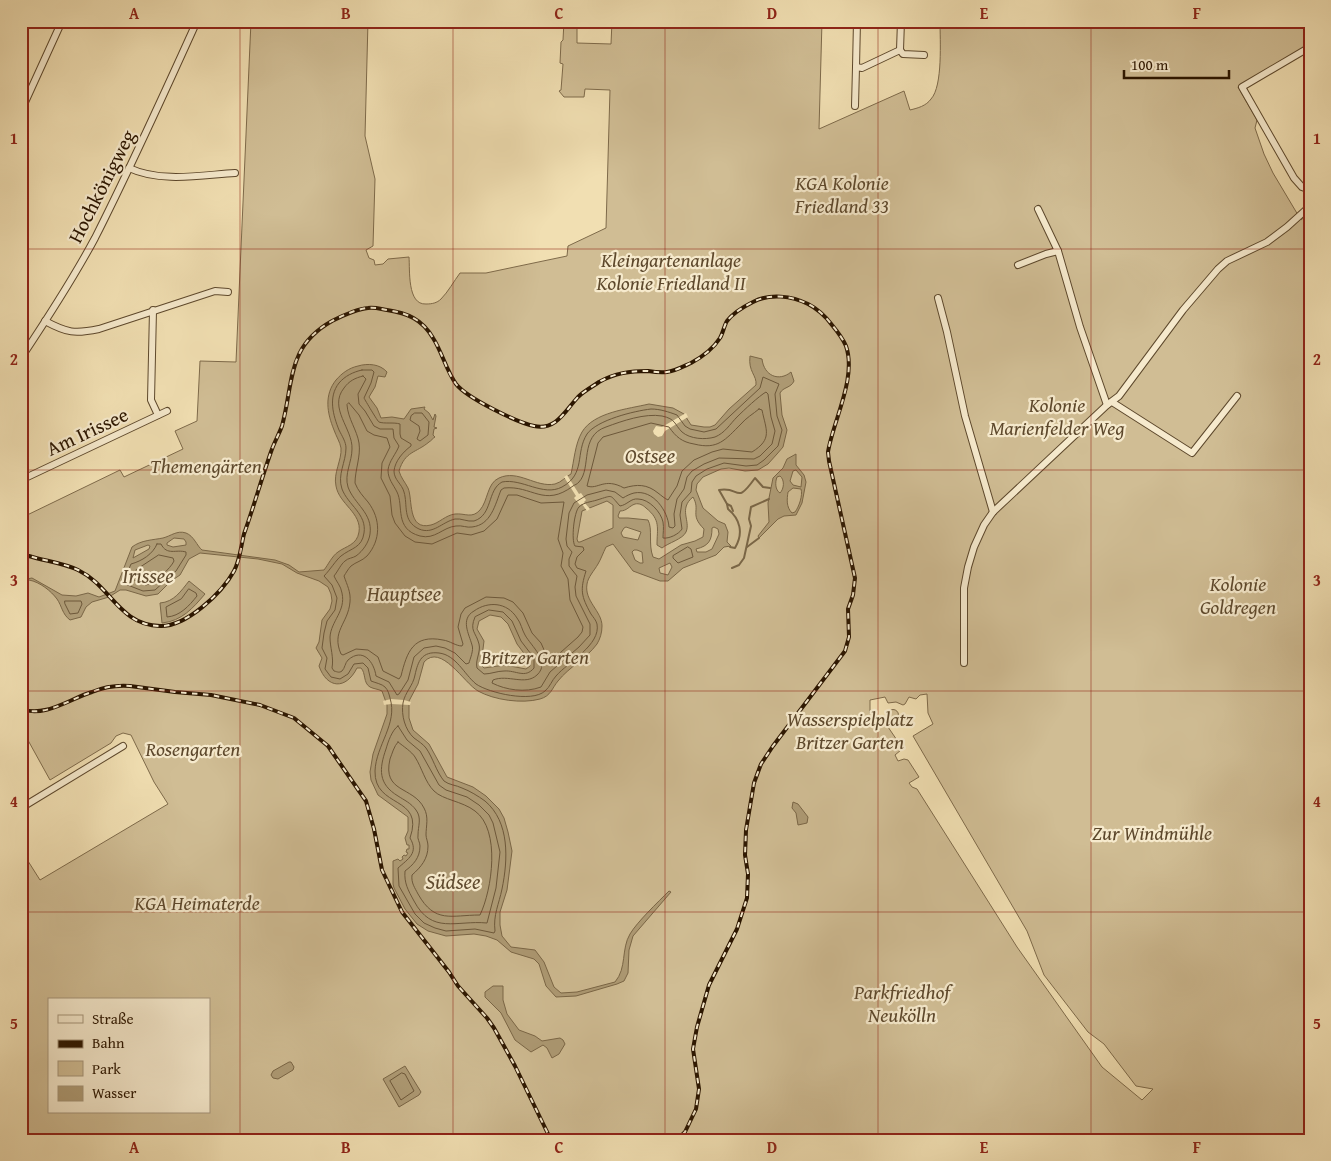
<svg xmlns="http://www.w3.org/2000/svg" width="1331" height="1161" font-family="'Gentium Book Plus',serif">
	<rect width="100%" height="100%" fill="#f1dfb2"/>
	<filter id="stains"><feTurbulence type="fractalNoise" baseFrequency=".004" numOctaves="4"/><feColorMatrix values="0 0 0 0 .2 0 0 0 0 .09 0 0 0 0 .02 0 0 0 .5 -.17"/></filter>
	<radialGradient id="worn" r=".72"><stop offset=".6" stop-color="#630" stop-opacity="0"/><stop offset="1" stop-color="#630" stop-opacity=".3"/></radialGradient>
	<!-- green -->
	<g fill="#d0bd94" stroke="#7e6a4a" fill-rule="evenodd">
		<path d="M 251,21 L 368,21 L 365,136 L 375,179 L 373,246 L 366,250 L 369,258 L 374,260 L 375,265 L 383,264 L 388,259 L 409,257 C 410,270 407,305 426,304 C 432,304 437,303 441,299 C 448,292 454,281 460,273 L 486,273 L 567,256 L 568,246 L 606,228 L 610,90 L 585,89 L 584,97 L 564,97 L 559,91 L 561,90 L 563,64 L 560,63 L 561,42 L 563,40 L 564,21 L 577,21 L 577,43 L 611,44 L 612,21 L 822,21 L 819,129 L 904,91 L 910,110 C 918,108 926,106 931,99 C 943,86 940,40 940,21 L 1310,21 L 1310,44 L 1238,87 L 1257,120 L 1255,128 L 1264,154 L 1273,173 L 1301,220 L 1310,212 L 1310,1140 L 21,1140 L 21,891 L 25,889 L 21,883 L 21,850 L 40,880 L 168,804 L 154,782 L 131,735 L 123,733 L 116,736 L 111,743 L 50,780 L 24,733 L 21,735 L 21,518 L 120,470 L 124,477 L 183,449 L 175,431 L 197,421 L 200,361 L 236,362 ZM 927,694 L 928,713 L 933,724 L 913,736 L 1027,931 L 1044,975 L 1088,1032 L 1104,1044 L 1136,1086 L 1153,1089 L 1142,1100 L 1102,1067 L 1017,947 L 917,789 L 912,787 L 909,783 L 919,777 L 908,760 L 904,759 L 898,761 L 895,755 L 901,750 L 901,746 L 888,727 L 870,713 L 870,700 L 885,697 L 888,703 L 896,702 L 903,705 L 905,704 L 909,697 L 916,699 L 920,695 ZM 49,1000 L 209,1000 L 209,1112 L 49,1112 Z"/>
		<circle cx="893" cy="715" r="5.5"/>
	</g>
	<!-- water -->
	<g fill="#ae9b75" stroke="#7a6646" fill-rule="evenodd">
		<path d="M 750,356 L 762,359 C 764,376 779,382 791,372 L 794,381 C 791,388 783,387 780,393 L 782,415 L 787,430 L 783,447 L 777,454 L 768,464 L 758,470 L 745,471 L 729,468 L 721,469 L 703,477 L 697,484 L 696,490 L 703,508 L 718,521 L 725,524 L 728,532 L 727,542 L 731,546 L 724,547 L 716,555 L 683,568 L 668,581 L 660,581 L 633,571 L 613,544 L 606,547 C 603,553 601,559 598,564 C 594,571 588,577 587,584 C 584,601 602,611 602,626 C 602,633 600,639 597,644 C 586,659 569,667 558,681 C 552,688 551,696 540,699 C 522,704 494,700 478,691 C 464,683 441,643 424,662 L 418,684 L 409,701 L 409,718 L 413,730 L 429,744 L 447,777 L 473,787 L 486,796 L 499,809 L 504,818 L 508,832 L 512,851 L 507,890 L 500,912 L 500,925 L 502,936 L 511,947 L 535,950 L 544,962 L 554,987 L 561,993 L 577,992 L 615,982 C 627,968 621,949 630,934 C 637,922 658,902 669,891 L 671,892 L 633,936 L 629,950 L 628,973 L 624,981 L 617,984 L 576,996 L 556,997 L 546,986 L 539,964 L 534,959 L 511,952 L 497,940 L 486,936 L 474,934 L 446,936 L 428,931 L 417,924 L 405,909 L 394,888 L 393,884 L 393,861 L 398,859 L 400,861 L 403,859 L 402,857 L 404,855 L 406,856 L 408,853 L 406,852 L 407,849 L 409,849 L 409,845 L 407,845 L 405,838 L 408,831 L 408,817 L 378,795 L 371,780 L 370,772 L 373,754 L 387,714 L 387,705 L 382,691 C 378,689 374,689 370,687 C 363,683 366,673 361,668 L 357,668 C 346,690 327,689 319,666 L 322,658 L 316,648 L 319,642 L 322,620 L 330,609 L 332,601 L 331,594 L 328,587 L 319,581 L 297,573 L 282,564 L 258,559 L 200,553 L 189,559 L 180,575 L 171,581 L 158,594 L 146,596 L 126,590 L 120,590 L 109,597 L 92,602 L 86,607 L 81,617 L 70,620 C 62,614 62,606 57,599 C 51,591 40,582 29,580 L 21,584 L 21,580 L 32,578 L 62,595 L 76,596 L 88,593 L 99,597 L 115,591 L 132,547 C 141,540 153,540 163,538 C 171,536 177,530 186,533 C 194,536 197,546 202,550 L 275,560 L 289,565 L 299,572 L 324,570 C 328,565 332,556 338,552 C 346,546 357,545 359,532 C 362,513 339,504 336,486 C 333,473 342,460 341,448 C 340,442 336,436 334,430 C 327,413 324,395 336,380 C 342,373 349,368 358,366 C 368,363 380,364 387,372 L 385,377 L 378,376 L 375,387 L 369,397 L 377,408 L 381,418 L 392,417 L 404,419 L 411,409 L 425,407 L 424,409 L 429,413 L 433,420 L 435,414 L 436,416 L 434,427 L 437,428 L 434,429 L 433,435 L 435,437 C 433,438 431,441 429,442 C 416,453 405,451 399,471 C 401,478 405,482 408,488 C 413,499 407,531 431,525 C 439,523 446,515 455,514 C 465,513 472,519 480,510 C 488,501 487,483 499,478 C 518,469 536,488 555,484 C 562,482 565,477 571,474 C 574,461 575,444 582,432 C 594,412 628,409 649,404 L 673,408 L 684,414 L 691,425 L 704,427 L 710,427 L 715,425 L 729,409 L 756,385 C 757,375 748,372 750,356 ZM 693,497 C 701,511 689,514 704,529 L 703,537 L 695,541 L 681,545 L 659,559 L 653,557 C 648,544 653,529 648,520 L 628,518 L 619,518 L 618,516 L 620,511 C 627,511 629,506 635,504 C 639,503 643,505 646,508 C 661,520 657,528 657,545 L 662,548 C 668,543 683,539 686,532 C 691,521 678,509 693,497 ZM 607,501 L 613,505 L 613,528 L 580,542 L 578,542 L 577,539 L 582,511 ZM 626,527 L 641,532 L 638,540 L 623,537 L 621,533 L 624,528 ZM 714,527 L 718,529 L 719,534 L 712,549 L 706,552 L 697,552 L 696,549 C 709,546 712,540 712,528 ZM 174,538 L 184,539 L 186,542 L 186,545 L 173,547 L 167,545 L 167,543 ZM 148,545 L 150,546 L 149,549 L 133,558 L 135,550 ZM 637,550 L 642,552 L 643,563 L 640,563 L 635,560 L 632,552 L 634,550 ZM 670,563 L 672,567 L 668,575 L 660,573 L 659,568 ZM 490,615 L 501,617 L 508,624 L 517,644 L 529,660 L 530,666 L 526,669 L 505,665 L 484,668 L 481,665 L 484,641 L 477,629 L 479,621 Z"/>
		<path d="M 796,454 L 796,465 L 804,475 L 806,482 L 802,503 L 796,515 L 784,516 L 778,519 L 759,538 L 758,536 L 769,522 L 768,503 L 773,478 L 783,468 L 787,459 ZM 796,470 L 802,477 L 801,487 L 793,485 L 790,481 L 793,471 ZM 780,476 C 785,480 784,489 780,493 C 775,490 775,482 777,477 ZM 793,488 L 801,489 C 803,495 799,507 795,512 L 792,513 C 786,507 787,499 788,492 Z"/>
		<path d="M 189,581 L 205,594 C 193,608 182,621 162,623 L 160,603 C 174,602 181,591 189,581 Z"/>
		<path d="M 793,802 L 798,804 L 808,817 L 807,823 L 798,825 L 796,813 L 792,808 Z"/>
		<path d="M 493,986 L 503,986 L 503,1000 L 507,1014 L 519,1030 L 535,1036 L 542,1041 L 560,1038 L 563,1040 L 565,1044 L 559,1054 L 552,1058 L 547,1048 L 543,1045 L 531,1052 L 515,1040 L 501,1013 L 485,997 L 485,992 Z"/>
		<path d="M 289,1062 L 291,1062 L 294,1067 L 293,1070 L 278,1079 L 273,1078 L 271,1075 L 273,1071 Z"/>
		<path d="M 405,1066 L 421,1092 L 419,1095 L 399,1107 L 383,1079 Z"/>
	</g>
	<!-- pier -->
	<g fill="#f1dfb2">
		<path d="M 686,413 L 688,417 L 665,431 L 662,436 L 658,437 L 654,434 L 653,431 L 656,426 L 662,427 Z"/>
		<path d="M 567,475 L 579,494 L 581,493 L 586,500 L 584,502 L 590,509 L 587,511 L 582,504 L 580,505 L 574,498 L 576,496 L 564,477 Z"/>
		<path d="M 391,699 L 404,700 L 411,702 L 410,705 L 391,704 L 384,705 L 383,701 Z"/>
	</g>
	<g fill="none" stroke-linecap="round" stroke-linejoin="round">
		<!-- shore -->
		<g stroke="#6d583a" stroke-width="1">
			<path d="M 362,370 L 372,370 L 374,372 L 371,383 L 364,398 C 365,400 378,422 379,422 C 384,424 394,422 400,424 L 400,434 L 401,438 L 411,444 L 411,446 C 403,452 395,461 394,471 C 394,480 402,484 404,492 C 408,505 402,521 419,529 C 433,535 442,522 455,519 C 461,518 467,522 474,521 C 493,515 487,490 502,482 C 522,478 543,497 562,487 C 586,474 575,453 587,434 C 597,420 634,411 651,409 C 660,409 669,412 677,415 L 685,426 L 690,429 L 704,432 L 716,429 L 760,388 L 763,377 L 779,384 L 775,394 L 777,416 L 782,430 L 778,446 L 764,460 L 757,465 L 746,466 L 724,463 L 707,469 L 696,476 L 692,482 L 691,492 L 682,502 L 680,515 L 682,529 C 679,534 669,539 663,538 C 663,533 664,528 663,522 C 661,512 649,499 638,499 C 631,498 627,505 620,506 C 609,494 614,495 597,500 C 591,502 584,502 579,507 C 574,512 571,540 575,546 L 583,547 L 584,550 L 577,557 L 575,564 L 577,568 L 586,571 C 580,590 581,596 591,614 C 593,617 596,620 597,624 C 601,645 568,662 556,676 C 552,680 550,687 545,691 C 532,703 489,693 476,684 C 464,674 456,655 439,653 C 422,651 418,661 415,675 C 413,686 405,692 403,703 C 401,715 405,730 414,738 C 418,741 423,744 426,748 C 433,758 436,771 444,781 C 449,785 456,785 462,788 C 470,791 478,796 485,801 C 510,822 508,860 502,889 C 499,904 493,915 495,931 L 494,933 L 475,929 L 446,931 L 435,928 L 424,923 L 415,914 L 399,886 L 398,868 C 408,859 419,853 410,838 C 425,795 374,809 375,771 C 376,745 398,724 390,698 C 389,694 388,690 385,687 C 382,684 376,683 371,681 L 368,668 L 363,663 L 354,664 L 348,674 L 340,679 L 331,677 L 325,669 L 327,658 L 322,648 L 324,633 L 327,621 L 335,610 L 337,598 L 332,585 L 324,576 C 330,570 336,560 341,556 C 351,548 362,548 364,533 C 367,514 348,505 342,489 C 337,475 346,462 346,448 C 346,442 342,436 339,430 C 333,415 328,397 339,383 C 345,376 353,372 362,370 Z"/>
			<path d="M 363,376 L 366,379 L 358,394 L 359,404 L 365,411 L 374,426 L 380,429 L 393,429 L 394,438 L 399,446 C 396,454 389,461 388,470 C 388,479 393,484 397,492 C 404,506 394,529 420,536 C 435,540 443,527 456,526 C 462,525 467,528 472,527 C 491,525 495,505 501,490 L 504,488 C 532,485 544,508 573,486 C 576,484 576,485 579,482 C 592,468 579,436 606,427 C 622,421 645,413 662,416 C 676,419 674,424 682,432 C 690,439 705,440 715,437 C 725,433 730,424 737,417 C 744,410 759,396 766,392 L 768,394 L 771,417 L 775,431 L 772,444 L 760,456 L 754,459 L 719,458 L 704,464 L 692,471 L 687,477 L 684,489 L 677,499 L 674,514 L 675,526 L 673,528 L 669,527 C 668,511 653,489 634,493 C 630,494 626,496 623,498 L 615,492 L 606,490 L 587,495 L 574,503 L 569,513 L 566,539 L 567,546 L 572,552 L 569,559 L 569,566 L 577,576 L 575,587 L 576,596 L 590,624 L 590,635 L 579,647 L 550,672 L 541,687 C 525,693 506,690 492,683 L 493,680 C 508,674 525,686 537,675 C 551,662 531,646 525,635 C 522,630 521,623 517,618 C 507,602 488,601 474,611 C 460,619 469,634 472,645 C 474,650 470,659 469,663 L 466,664 L 455,653 L 445,648 L 436,646 L 424,648 L 414,657 L 408,680 L 399,694 L 397,695 L 389,682 L 376,676 C 374,662 363,647 348,660 C 345,663 345,668 342,671 C 339,673 338,672 334,671 L 332,668 C 334,657 330,648 330,637 C 331,621 346,611 342,593 C 341,586 336,581 334,576 C 338,571 341,564 345,561 C 348,558 353,558 356,556 C 363,551 369,542 370,534 C 373,513 354,504 348,487 C 344,474 352,462 352,449 C 353,429 328,408 344,388 C 349,381 355,378 363,376 Z"/>
			<path d="M 349,403 L 359,415 L 367,431 L 374,435 L 387,438 L 390,447 L 382,463 L 381,478 L 390,496 L 392,515 L 395,523 L 405,536 L 415,542 L 432,544 L 457,533 L 471,535 L 484,531 L 497,519 L 508,495 L 517,495 L 541,503 L 564,502 L 558,539 L 563,553 L 561,566 L 568,579 L 570,600 L 583,627 L 582,632 L 578,637 L 552,660 L 549,661 L 541,643 L 532,633 L 523,613 L 513,602 L 504,598 L 486,597 L 465,608 L 461,614 L 458,627 L 463,644 L 462,646 C 456,646 450,641 443,640 C 413,634 407,652 401,676 L 399,679 L 383,671 L 378,657 L 368,650 L 356,649 L 343,655 L 341,654 C 331,631 348,624 350,602 C 351,592 347,585 344,576 C 346,573 348,569 351,566 C 356,562 362,561 367,556 C 381,540 381,519 368,502 C 363,496 358,491 355,483 C 355,470 361,456 359,443 C 357,430 348,419 347,405 Z"/>
			<path d="M 759,409 L 762,410 C 766,430 773,439 752,452 L 723,449 L 712,452 L 694,460 L 682,471 L 677,486 L 668,500 C 664,498 662,496 658,493 C 647,484 637,484 624,488 C 604,477 598,490 587,486 L 598,443 L 603,437 L 651,423 L 669,427 C 676,437 682,442 694,444 C 718,450 725,440 741,424 C 746,418 753,414 759,409 Z"/>
			<path d="M 415,413 L 422,413 L 429,422 L 428,435 L 420,441 L 417,439 L 420,431 L 419,426 L 410,420 L 411,416 Z"/>
			<path d="M 157,544 L 161,544 C 167,556 176,549 186,552 L 186,555 L 176,571 L 155,590 L 143,591 L 125,584 L 126,576 L 131,564 C 142,561 153,554 157,544 Z"/>
			<path d="M 688,547 L 691,549 L 693,557 L 678,563 L 673,558 L 673,556 Z"/>
			<path d="M 159,555 L 173,558 L 174,561 C 171,568 154,584 146,585 L 132,579 L 136,570 Z"/>
			<path d="M 189,589 L 196,593 L 197,596 C 189,606 180,616 167,617 L 166,607 L 181,599 Z"/>
			<path d="M 65,601 L 81,601 L 82,604 L 78,613 L 70,614 L 65,604 Z"/>
			<path d="M 489,610 L 503,612 L 512,621 L 521,641 L 534,658 L 534,668 C 525,679 516,670 504,671 C 497,671 491,674 484,674 L 477,668 C 475,660 481,652 479,644 C 476,632 469,631 475,617 Z"/>
			<path d="M 398,726 L 407,740 L 420,751 L 439,785 L 446,790 L 467,797 L 479,805 L 489,815 L 493,823 L 500,852 L 496,888 L 487,923 C 456,920 432,935 414,901 C 408,890 404,883 405,871 C 413,865 420,858 420,846 C 420,842 417,839 418,835 C 418,826 422,818 416,810 C 411,803 404,800 398,796 C 378,784 379,769 386,749 C 388,742 392,730 398,726 Z"/>
			<path d="M 398,742 C 403,746 412,752 415,757 C 422,768 425,782 434,791 C 443,800 462,801 475,811 C 501,830 492,890 480,915 C 451,915 435,924 418,894 C 415,888 411,883 412,875 C 421,867 428,859 428,846 C 428,842 426,838 426,835 C 426,826 429,817 424,808 C 413,786 382,793 390,759 C 392,754 394,746 398,742 Z"/>
			<path d="M 402,1073 L 405,1074 L 414,1091 L 401,1100 L 390,1081 Z"/>
		</g>
		<!-- stream -->
		<g stroke="#7a6646" stroke-width="2">
			<path d="M 727,504 L 731,506 L 733,511"/>
			<path d="M 730,547 L 735,548 C 744,533 740,519 728,509 L 727,504 L 719,490 C 741,486 735,506 755,478 L 763,487 L 770,488"/>
			<path d="M 747,547 L 759,538"/>
			<path d="M 732,568 L 739,565 L 744,558 L 751,526 L 749,519 L 751,507 L 769,499"/>
		</g>
		<defs>
			<g id="street">
				<path d="M 857,21 L 856,67 L 862,68 L 900,50 L 901,21"/>
				<path d="M 1310,47 L 1242,87 L 1294,178 L 1302,187 L 1310,190"/>
				<path d="M 900,50 L 903,54 L 924,55"/>
				<path d="M 855,106 L 856,67"/>
				<path d="M 21,111 L 62,21"/>
				<path d="M 129,168 C 161,183 202,175 235,173"/>
				<path d="M 1038,209 L 1058,251 L 1080,327 L 1107,405"/>
				<path d="M 1018,265 L 1046,254 L 1058,251"/>
				<path d="M 938,298 L 947,332 L 965,416 L 993,512"/>
				<path d="M 153,310 L 151,400 L 158,415"/>
				<path d="M 45,321 C 67,333 75,334 99,329 L 215,291 L 228,292"/>
				<path d="M 21,358 C 47,319 73,279 95,238 C 131,167 164,94 197,21"/>
				<path d="M 1112,402 L 1192,453 L 1237,396"/>
				<path d="M 21,480 L 167,411"/>
				<path d="M 964,663 L 964,588 L 968,567 L 974,547 L 984,525 L 993,512 L 1107,405 L 1119,396 L 1183,310 L 1218,269 L 1227,261 L 1267,242 L 1287,227 L 1308,208 L 1310,201"/>
				<path d="M 21,808 L 123,746"/>
			</g>
		</defs>
		<!-- street casing -->
		<use href="#street" stroke="#5d482c" stroke-width="8"/>
		<!-- street -->
		<use href="#street" stroke="#f6eacd" stroke-width="6"/>
		<defs>
			<g id="rail">
				<path d="M 21,555 L 29,556 C 45,561 63,563 78,570 C 111,586 119,625 160,626 C 186,627 222,593 234,571 C 240,560 241,546 244,534 C 254,506 262,477 272,449 C 275,441 279,434 282,426 C 294,382 286,347 332,321 C 342,316 356,309 368,308 C 374,307 381,309 387,310 C 407,313 422,319 433,338 C 442,352 446,370 456,384 C 467,398 516,422 534,426 C 556,431 565,411 578,397 C 584,391 592,387 599,382 C 615,373 630,371 648,371 C 654,372 661,373 667,372 C 675,371 684,366 691,363 C 702,357 713,349 720,338 C 723,333 724,326 727,321 C 733,313 745,306 753,302 C 770,293 792,296 808,304 C 818,309 826,317 832,325 C 837,331 843,339 846,346 C 857,378 833,421 828,452 L 829,461 L 855,578 L 853,595 L 848,609 L 849,637 L 845,651 L 773,746 L 761,764 L 754,783 L 746,830 L 745,855 L 748,874 L 747,898 L 737,929 L 709,985 L 697,1027 L 693,1049 L 699,1089 L 696,1109 L 685,1132 L 677,1140"/>
				<path d="M 21,709 C 45,718 69,699 92,692 C 104,687 117,685 130,686 L 175,692 L 211,695 L 260,705 L 294,718 L 328,746 L 366,801 L 374,829 L 382,870 L 402,912 L 449,972 L 458,986 L 487,1018 L 494,1028 L 515,1066 L 551,1140"/>
			</g>
		</defs>
		<!-- rail casing -->
		<use href="#rail" stroke="#2c1600" stroke-width="4"/>
		<!-- rail -->
		<use href="#rail" stroke="#f6eacd" stroke-width="2" stroke-dasharray="5.5" stroke-linecap="butt"/>
	</g>
	<!-- grid -->
	<path fill="none" stroke="#8f2418" stroke-width="1" stroke-opacity="0.55" d="M 240,21 L 240,1140M 453,21 L 453,1140M 665,21 L 665,1140M 878,21 L 878,1140M 1091,21 L 1091,1140M 21,249 L 1310,249M 21,470 L 1310,470M 21,691 L 1310,691M 21,912 L 1310,912"/>
	<g text-anchor="middle" dominant-baseline="central" stroke-width="4.5" stroke-linejoin="round" paint-order="stroke">
		<!-- park labels -->
		<g font-size="20" font-style="italic" fill="#5d482c" stroke="#f6eacd">
			<text x="842" y="182">KGA Kolonie<tspan x="842" dy="23">Friedland 33</tspan></text>
			<text x="671" y="259">Kleingartenanlage<tspan x="671" dy="23">Kolonie Friedland II</tspan></text>
			<text x="1057" y="404">Kolonie<tspan x="1057" dy="23">Marienfelder Weg</tspan></text>
			<text x="206" y="465">Themengärten</text>
			<text x="1238" y="583">Kolonie<tspan x="1238" dy="23">Goldregen</tspan></text>
			<text x="535" y="656">Britzer Garten</text>
			<text x="850" y="718">Wasserspielplatz<tspan x="850" dy="23">Britzer Garten</tspan></text>
			<text x="193" y="748">Rosengarten</text>
			<text x="1152" y="832">Zur Windmühle</text>
			<text x="197" y="902">KGA Heimaterde</text>
			<text x="902" y="991">Parkfriedhof<tspan x="902" dy="23">Neukölln</tspan></text>
		</g>
		<!-- street labels -->
		<g font-size="20" fill="#2c1600" stroke="#f6eacd">
			<text transform="translate(101 186) rotate(-63)">Hochkönigweg</text>
			<text transform="translate(87 431) rotate(-25)">Am Irissee</text>
		</g>
		<!-- water labels -->
		<g font-size="21" font-style="italic" fill="#604b2f" stroke="#f6eacd">
			<text x="650" y="455">Ostsee</text>
			<text x="148" y="575">Irissee</text>
			<text x="404" y="593">Hauptsee</text>
			<text x="453" y="881">Südsee</text>
		</g>
	</g>
	<!-- margin -->
	<rect width="1331" height="1161" fill="none" stroke="#f1dfb2" stroke-width="55"/>
	<!-- legend -->
	<rect x="48" y="998" width="162" height="115" fill="#f6eacd" stroke="#a5957b"/>
	<rect x="58" y="1015" width="25" height="8" fill="#f6eacd" stroke="#a5957b"/>
	<text x="92" y="1024" font-size="15" fill="#2c1600">Straße</text>
	<rect x="58" y="1040" width="25" height="8" fill="#2c1600" stroke="#a5957b"/>
	<text x="92" y="1048" font-size="15" fill="#2c1600">Bahn</text>
	<rect x="58" y="1061" width="25" height="15" fill="#d0bd94" stroke="#a5957b"/>
	<text x="92" y="1074" font-size="15" fill="#2c1600">Park</text>
	<rect x="58" y="1086" width="25" height="15" fill="#ae9b75" stroke="#a5957b"/>
	<text x="92" y="1098" font-size="15" fill="#2c1600">Wasser</text>
	<!-- scale -->
	<path d="M1124 70v8h105v-8" fill="none" stroke="#2c1600" stroke-width="2.5"/>
	<text x="1131" y="70" font-size="15" fill="#2c1600" stroke="#f6eacd" stroke-width="4" paint-order="stroke">100 m</text>
	<rect x="28" y="28" width="1276" height="1106" fill="none" stroke="#8f2418" stroke-width="2"/>
	<g font-size="16" text-anchor="middle" font-weight="bold" fill="#8f2418">
		<text x="134" y="19">A</text>
		<text x="346" y="19">B</text>
		<text x="559" y="19">C</text>
		<text x="772" y="19">D</text>
		<text x="984" y="19">E</text>
		<text x="1197" y="19">F</text>
		<text x="14" y="144">1</text>
		<text x="1317" y="144">1</text>
		<text x="14" y="365">2</text>
		<text x="1317" y="365">2</text>
		<text x="14" y="586">3</text>
		<text x="1317" y="586">3</text>
		<text x="14" y="807">4</text>
		<text x="1317" y="807">4</text>
		<text x="14" y="1029">5</text>
		<text x="1317" y="1029">5</text>
		<text x="134" y="1153">A</text>
		<text x="346" y="1153">B</text>
		<text x="559" y="1153">C</text>
		<text x="772" y="1153">D</text>
		<text x="984" y="1153">E</text>
		<text x="1197" y="1153">F</text>
	</g>
	<rect width="100%" height="100%" filter="url(#stains)"/>
	<rect width="100%" height="100%" fill="url(#worn)"/>
</svg>
